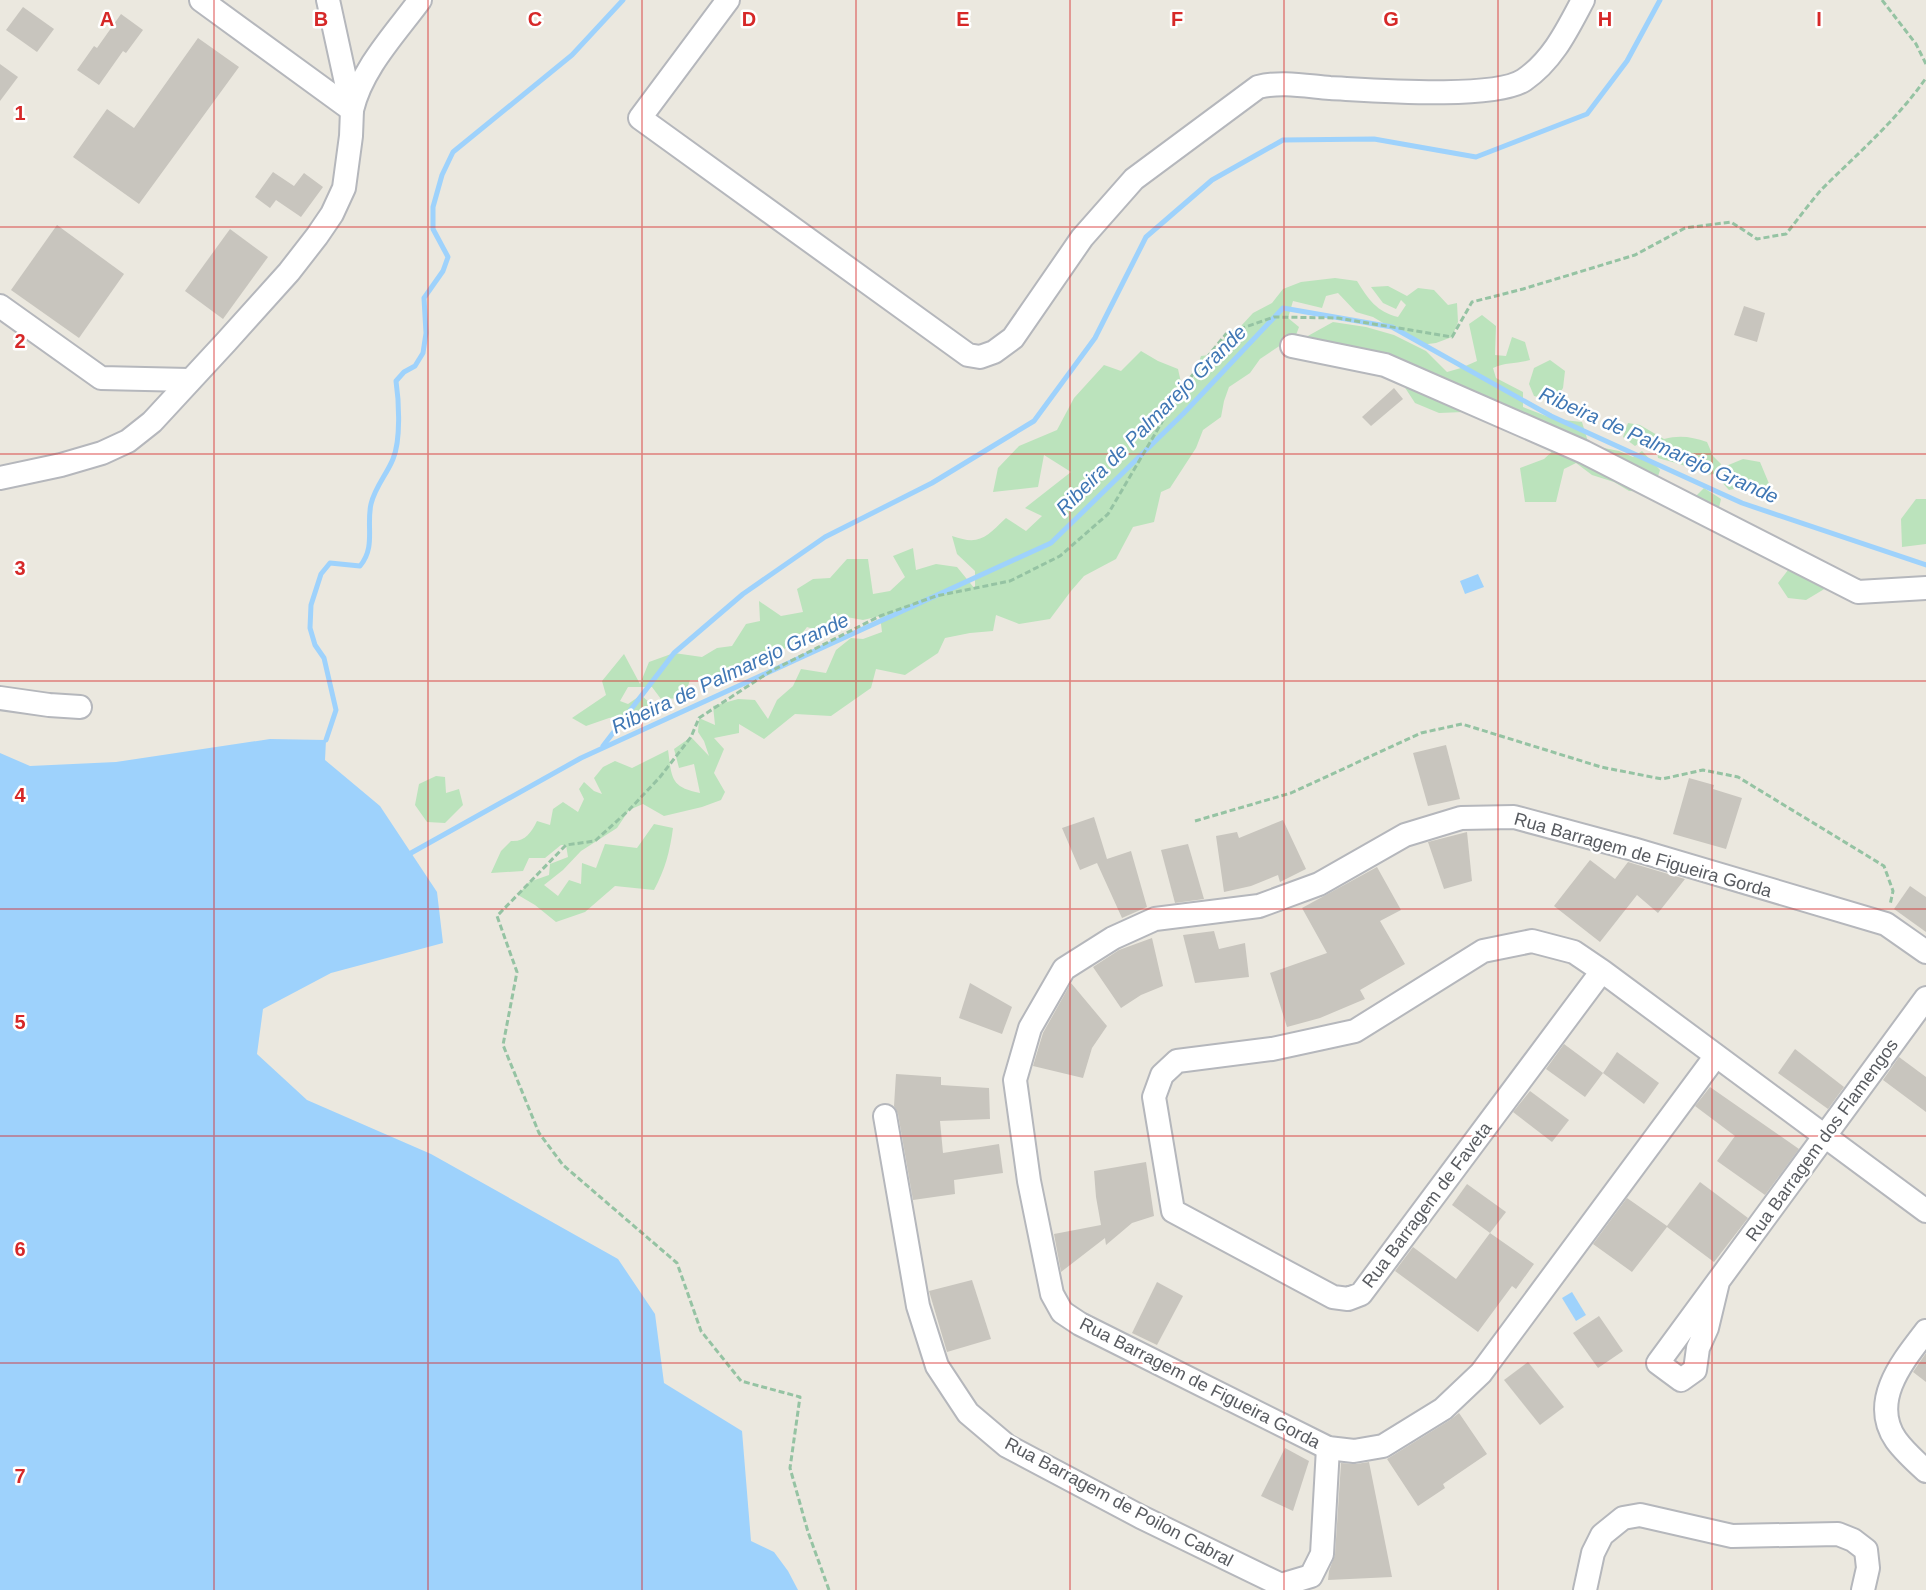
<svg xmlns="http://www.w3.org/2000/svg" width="1926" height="1590" font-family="Helvetica,sans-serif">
	<rect width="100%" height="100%" fill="#ebe8df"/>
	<!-- green -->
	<g fill="#bbe3bc">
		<path d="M 1335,278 L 1357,281 C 1368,299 1377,312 1398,317 L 1406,305 L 1401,300 L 1396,309 L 1383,303 L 1371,287 L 1388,286 L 1407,296 L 1418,288 L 1434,290 L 1448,305 L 1457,303 L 1458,322 L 1452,337 L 1436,343 L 1420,345 L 1373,317 L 1356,312 L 1338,293 L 1326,296 L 1322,308 L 1293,301 L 1288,318 L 1299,327 L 1296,335 L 1260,359 L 1250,373 L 1229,387 L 1224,401 L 1221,417 L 1203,430 L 1196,448 L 1170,488 L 1161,492 L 1154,522 L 1133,527 L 1116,559 L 1084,576 L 1071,591 L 1050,619 L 1019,624 L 996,615 L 993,631 L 970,633 L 945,638 L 938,653 L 905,675 L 876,669 L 871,688 L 831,716 L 795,714 L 764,739 L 739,724 L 739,733 L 714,738 L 724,749 L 714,773 L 725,792 L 721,800 L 702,807 L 664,816 L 643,804 L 629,810 L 617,828 L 581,851 L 563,870 L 544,885 L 558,896 L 569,880 L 581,884 L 582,863 L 596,868 L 605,844 L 637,848 L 654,824 L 673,828 C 670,851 665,870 654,890 L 615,886 L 585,912 L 556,922 L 535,905 L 518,895 L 529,882 L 549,875 L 550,864 L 568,857 L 566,845 L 561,845 L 545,858 L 529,858 L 523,871 L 491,873 L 501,851 L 511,841 C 525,842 531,833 537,821 L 550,825 L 553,809 L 563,802 L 578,812 L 584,799 L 579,789 L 584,782 L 594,791 L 602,794 L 594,778 L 603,767 L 615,761 L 632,768 L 668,750 C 672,778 670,787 700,793 L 694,764 L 679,768 L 674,749 L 691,737 L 709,756 L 704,741 L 698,732 L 699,718 L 715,725 L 713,706 L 738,699 L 755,700 L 768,719 L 777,700 L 793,686 L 801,669 L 826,673 L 836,650 L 851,638 L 863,639 L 882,632 L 880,616 L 863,620 L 841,616 L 827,633 L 807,627 L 794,644 L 778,652 L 755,658 L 740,668 L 730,678 L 717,675 L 708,680 L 690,680 L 684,698 L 661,699 L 652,687 L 628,687 L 620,701 L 628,704 L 641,695 L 651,704 L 634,714 L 609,718 L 586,726 L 572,718 L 606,695 L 602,681 L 624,654 L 640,684 L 649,662 L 674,653 L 702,657 L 717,648 L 732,646 L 746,624 L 760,621 L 759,601 L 781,616 L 803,612 L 797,589 L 813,579 L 830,578 L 847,559 L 868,559 L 873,594 L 890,591 L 905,577 L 893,556 L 913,548 L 916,570 L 936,564 L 957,567 L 975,589 L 975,571 L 957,554 L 952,536 C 980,546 986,537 1006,518 L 1026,531 L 1042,516 L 1025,508 L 1071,472 L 1044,455 L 1038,487 L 993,492 L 998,468 L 1019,446 L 1057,430 L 1074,398 L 1104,365 L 1121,371 L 1141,351 L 1158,361 L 1178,369 L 1182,387 L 1192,382 L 1201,356 L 1217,354 L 1226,334 L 1241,326 L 1253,313 L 1272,303 L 1283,289 L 1301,282 Z"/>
		<path d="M 1482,315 L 1496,326 L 1495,355 L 1506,356 L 1512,337 L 1525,342 L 1530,360 C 1517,364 1506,362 1493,368 L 1496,378 L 1523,392 L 1523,407 L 1554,419 L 1582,422 L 1589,445 L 1619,451 L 1633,457 L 1642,451 L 1660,470 L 1653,492 L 1629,491 L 1614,482 L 1592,475 L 1576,463 L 1564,469 L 1556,502 L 1525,502 L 1520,468 L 1544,459 L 1557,447 L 1491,405 L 1464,412 L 1439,413 L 1415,403 L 1402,383 L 1317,345 L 1306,337 L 1333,322 L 1366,327 L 1394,335 L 1426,351 L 1447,372 L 1461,368 L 1477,361 L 1469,324 Z"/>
		<path d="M 1550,360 L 1565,371 L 1563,388 L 1554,401 L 1534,396 L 1529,384 L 1534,368 Z"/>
		<path d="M 1628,423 L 1640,425 L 1664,439 C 1680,435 1692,437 1707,442 L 1713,456 L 1721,464 L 1717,474 L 1703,475 C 1690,465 1674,463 1658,458 L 1656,443 L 1645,439 L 1635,446 L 1623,437 Z"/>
		<path d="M 1743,459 L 1760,462 L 1770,486 L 1743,487 L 1729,490 L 1720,480 L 1726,466 Z"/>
		<path d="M 1704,488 L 1721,499 L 1718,512 L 1702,505 L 1696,496 Z"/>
		<path d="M 1916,499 L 1926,499 L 1926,544 L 1902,547 L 1901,519 Z"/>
		<path d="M 1794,547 L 1812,555 L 1828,567 L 1826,588 L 1806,600 L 1788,598 L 1778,583 L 1792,565 Z"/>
		<path d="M 436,776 L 445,777 L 446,793 L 459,789 L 463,805 L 445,823 L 427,822 L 415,805 L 419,784 Z"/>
	</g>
	<!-- water -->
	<g fill="#9ed2fc">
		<path d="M 1478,574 L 1484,587 L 1465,594 L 1460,581 Z"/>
		<path d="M 270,739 L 326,740 L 325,760 L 380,806 L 437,892 L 443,943 L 331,973 L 263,1009 L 257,1054 L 307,1100 L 431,1154 L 618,1259 L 655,1314 L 664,1383 L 742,1431 L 751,1541 L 774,1552 L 788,1571 L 798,1590 L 0,1590 L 0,753 L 30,766 L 116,762 Z"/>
		<path d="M 1572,1292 L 1586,1315 L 1576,1321 L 1562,1298 Z"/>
	</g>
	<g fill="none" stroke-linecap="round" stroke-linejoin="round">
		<!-- stream -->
		<g stroke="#9ed2fc" stroke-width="5">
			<path d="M 326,740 L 336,710 L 324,658 L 315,645 L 310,628 L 311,605 L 321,574 L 330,563 L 360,566 C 376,547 366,526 371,504 C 375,487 387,474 393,459 C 401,440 399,401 396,381 L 404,372 L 415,366 L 423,353 L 426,333 L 424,298 L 443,271 L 448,257 L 433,229 L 433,207 L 442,175 L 453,152 L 572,55 L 623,0"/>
			<path d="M 603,746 L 674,653 L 743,594 L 825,537 L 932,483 L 1034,421 L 1095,338 L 1146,237 L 1212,180 L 1283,140 L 1374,139 L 1476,157 L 1587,114 L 1627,61 L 1660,0"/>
			<path d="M 411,853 L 581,758 L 1051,543 L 1183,414 L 1283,308 L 1392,327 L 1551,416 L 1742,503 L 1926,565"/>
		</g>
	</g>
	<!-- building -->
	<g fill="#c8c5be">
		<path d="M 23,7 L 54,29 L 37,52 L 6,30 Z"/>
		<path d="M 121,14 L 143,30 L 126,53 L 123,51 L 99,85 L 77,70 L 94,46 L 97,48 Z"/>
		<path d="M 198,38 L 239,67 L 139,204 L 73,157 L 107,109 L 134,128 Z"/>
		<path d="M 0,64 L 18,77 L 0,101 Z"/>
		<path d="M 273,172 L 294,186 L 304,173 L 323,187 L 301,217 L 276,200 L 270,208 L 255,197 Z"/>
		<path d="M 57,225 L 124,274 L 79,338 L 11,290 Z"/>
		<path d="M 230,229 L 268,257 L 223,319 L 185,291 Z"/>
		<path d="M 1744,306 L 1765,313 L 1757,342 L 1734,335 Z"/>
		<path d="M 1394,388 L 1403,399 L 1371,426 L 1362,417 Z"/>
		<path d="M 1446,745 L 1460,799 L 1428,806 L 1413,753 Z"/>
		<path d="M 1689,778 L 1714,785 L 1713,789 L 1742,798 L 1726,849 L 1673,834 Z"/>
		<path d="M 1094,817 L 1107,859 L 1131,851 L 1147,907 L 1122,918 L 1097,863 L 1080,870 L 1062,828 Z"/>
		<path d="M 1283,820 L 1306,869 L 1280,882 L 1278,875 L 1251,886 L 1224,892 L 1216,836 L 1237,832 L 1239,838 Z"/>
		<path d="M 1467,832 L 1472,881 L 1444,889 L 1428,842 Z"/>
		<path d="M 1188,844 L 1204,899 L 1175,903 L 1161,850 Z"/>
		<path d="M 1590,860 L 1615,879 L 1628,862 L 1685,879 L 1658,913 L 1637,895 L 1600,942 L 1554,906 Z"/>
		<path d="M 1377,867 L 1401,910 L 1380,921 L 1405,964 L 1360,990 L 1365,999 L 1320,1018 L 1287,1027 L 1270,973 L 1327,953 L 1302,908 Z"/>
		<path d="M 1910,886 L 1926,897 L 1926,932 L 1894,909 Z"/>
		<path d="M 1214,931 L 1219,949 L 1245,943 L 1249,977 L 1195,983 L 1183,935 Z"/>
		<path d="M 1152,938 L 1163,986 L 1141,995 L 1121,1008 L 1093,967 L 1119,950 Z"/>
		<path d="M 970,983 L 1012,1007 L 1002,1034 L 959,1018 Z"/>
		<path d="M 1071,983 L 1107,1026 L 1092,1048 L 1083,1078 L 1033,1066 L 1043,1033 Z"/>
		<path d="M 1564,1044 L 1603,1073 L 1585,1097 L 1546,1069 Z"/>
		<path d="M 1795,1049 L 1844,1087 L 1828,1109 L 1778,1073 Z"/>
		<path d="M 1617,1052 L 1659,1083 L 1644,1104 L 1603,1073 Z"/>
		<path d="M 1899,1057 L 1926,1077 L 1926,1112 L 1883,1080 Z"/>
		<path d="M 896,1074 L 941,1077 L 941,1085 L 989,1088 L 990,1119 L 940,1121 L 943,1153 L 999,1144 L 1003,1173 L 954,1180 L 955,1194 L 913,1200 L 898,1114 L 894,1106 Z"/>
		<path d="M 1710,1087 L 1799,1149 L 1765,1195 L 1717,1161 L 1735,1136 L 1695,1106 Z"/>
		<path d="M 1530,1091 L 1569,1120 L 1552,1142 L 1513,1112 Z"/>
		<path d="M 1146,1162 L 1154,1216 L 1132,1223 L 1106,1245 L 1105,1238 L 1061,1272 L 1054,1234 L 1101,1225 L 1096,1197 L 1094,1171 Z"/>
		<path d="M 1700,1182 L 1748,1218 L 1714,1262 L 1667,1227 L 1632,1272 L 1593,1244 L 1627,1198 L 1667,1226 Z"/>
		<path d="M 1467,1184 L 1506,1212 L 1490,1233 L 1452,1205 Z"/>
		<path d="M 1490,1233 L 1534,1264 L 1516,1289 L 1512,1286 L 1478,1332 L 1395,1271 L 1413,1247 L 1456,1279 Z"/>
		<path d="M 972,1280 L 991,1339 L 947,1352 L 929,1291 Z"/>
		<path d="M 1157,1282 L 1183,1296 L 1157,1345 L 1132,1333 Z"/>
		<path d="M 1599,1316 L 1623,1351 L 1598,1368 L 1573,1333 Z"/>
		<path d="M 1926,1353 L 1926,1382 L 1913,1372 Z"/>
		<path d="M 1528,1362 L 1564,1407 L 1540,1425 L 1504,1380 Z"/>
		<path d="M 1459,1413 L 1487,1454 L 1443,1484 L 1445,1488 L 1418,1506 L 1387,1459 L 1450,1420 Z"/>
		<path d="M 1285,1448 L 1309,1461 L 1293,1511 L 1261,1496 Z"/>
		<path d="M 1369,1462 L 1392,1577 L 1328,1580 L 1329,1571 L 1335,1555 L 1341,1463 L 1356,1464 Z"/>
	</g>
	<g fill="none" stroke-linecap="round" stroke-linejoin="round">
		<defs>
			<g id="minor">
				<path d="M 201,0 L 352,110 C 362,68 395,34 420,0"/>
				<path d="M 728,0 L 640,118 L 968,355 L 980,357 L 994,352 L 1013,338 L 1082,238 L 1134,179 L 1258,87 C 1281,81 1306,86 1330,88 C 1370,90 1494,100 1524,80 C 1553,60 1567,30 1583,0"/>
				<path d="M 0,306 L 101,378 L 189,380"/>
				<path d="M 1292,346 L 1385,365 L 1584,452 L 1858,592 L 1926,588"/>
				<path d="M 0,478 L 61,465 L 102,453 L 128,441 L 152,422 L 226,342 L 289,272 L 317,236 L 332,214 L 344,188 L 351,136 L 352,110 L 328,0"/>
				<path d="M 0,698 L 49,705 L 80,707"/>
				<path d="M 1602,971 L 1361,1294 L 1348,1299 L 1333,1297 L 1173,1211 L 1154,1097 L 1162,1075 L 1177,1061 L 1272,1049 L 1355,1031 L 1483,951 L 1532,941 L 1574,952 L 1602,971 L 1926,1211"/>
				<path d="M 1715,1057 L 1481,1373 L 1443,1409 L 1383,1446 L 1354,1451 L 1328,1448 L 1080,1324 L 1062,1312 L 1052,1294 L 1029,1181 L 1015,1080 L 1030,1028 L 1064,969 L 1113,938 L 1155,919 L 1259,906 L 1319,884 L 1405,835 L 1461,818 L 1514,817 L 1633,849 L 1886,924 L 1926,952"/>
				<path d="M 885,1116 L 918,1306 L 937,1366 L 968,1413 L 1007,1446 L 1141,1517 L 1281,1585 L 1311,1576 L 1322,1554 L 1328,1448"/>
				<path d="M 1718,1282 L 1707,1328 L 1698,1348 L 1695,1370 L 1681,1380 L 1658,1363 L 1926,998"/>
				<path d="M 1926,1331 C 1903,1361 1869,1401 1896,1440 C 1904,1451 1916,1462 1926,1471"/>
				<path d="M 1585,1590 L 1593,1553 L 1602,1535 L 1623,1518 L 1640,1515 L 1732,1536 L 1838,1534 L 1853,1540 L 1866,1550 L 1868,1568 L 1863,1590"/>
			</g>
		</defs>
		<!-- minor casing -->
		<use href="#minor" stroke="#b5b7bc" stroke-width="26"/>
		<!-- path -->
		<g stroke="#95c3a3" stroke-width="3" stroke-dasharray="6 3" stroke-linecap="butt">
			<path d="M 1882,0 L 1916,44 L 1926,64"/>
			<path d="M 1195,821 L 1291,793 L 1421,733 L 1462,724 L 1601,767 L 1662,779 L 1703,770 L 1738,777 L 1884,866 L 1893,891 L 1890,905"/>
			<path d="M 829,1590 L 808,1532 L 790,1468 L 800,1397 L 741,1381 L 701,1331 L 677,1263 L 563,1165 L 539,1133 L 503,1045 L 517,972 L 497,916 L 566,845 L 595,841 L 629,810 L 660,777 L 691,737 L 699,718 L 771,671 L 880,616 L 936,596 L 1010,581 L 1060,556 L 1108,514 L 1182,388 L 1226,334 L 1274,317 L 1338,318 L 1452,337 L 1472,302 L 1523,289 L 1635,255 L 1685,228 L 1731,222 L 1757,239 L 1786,234 C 1798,219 1809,204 1821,190 C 1858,153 1896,121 1926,78"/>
		</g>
		<!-- minor -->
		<use href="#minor" stroke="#fff" stroke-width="22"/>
	</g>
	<!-- grid -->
	<path fill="none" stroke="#d62828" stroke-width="1.5" stroke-opacity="0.55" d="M 214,0 L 214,1590M 428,0 L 428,1590M 642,0 L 642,1590M 856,0 L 856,1590M 1070,0 L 1070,1590M 1284,0 L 1284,1590M 1498,0 L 1498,1590M 1712,0 L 1712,1590M 0,227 L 1926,227M 0,454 L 1926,454M 0,681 L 1926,681M 0,909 L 1926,909M 0,1136 L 1926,1136M 0,1363 L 1926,1363"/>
	<g text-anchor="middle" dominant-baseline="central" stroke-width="5" stroke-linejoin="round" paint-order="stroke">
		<!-- street labels -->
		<g font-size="18" fill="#585b60" stroke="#fff">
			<text transform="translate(1643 855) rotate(16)">Rua Barragem de Figueira Gorda</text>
			<text transform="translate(1822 1140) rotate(-54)">Rua Barragem dos Flamengos</text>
			<text transform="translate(1427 1205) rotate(-53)">Rua Barragem de Faveta</text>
			<text transform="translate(1200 1383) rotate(27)">Rua Barragem de Figueira Gorda</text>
			<text transform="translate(1119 1502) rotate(28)">Rua Barragem de Poilon Cabral</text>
		</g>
		<!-- water labels -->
		<g font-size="20" font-style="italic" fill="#4077b4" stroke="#fff">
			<text transform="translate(1151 420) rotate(-45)">Ribeira de Palmarejo Grande</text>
			<text transform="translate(1659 445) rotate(24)">Ribeira de Palmarejo Grande</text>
			<text transform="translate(730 673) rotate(-25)">Ribeira de Palmarejo Grande</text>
		</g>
	</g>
	<g font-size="20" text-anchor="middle" font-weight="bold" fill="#d62828" stroke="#fff" stroke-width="5" stroke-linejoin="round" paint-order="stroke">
		<text x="107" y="26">A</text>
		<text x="321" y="26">B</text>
		<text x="535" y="26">C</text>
		<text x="749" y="26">D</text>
		<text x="963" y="26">E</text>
		<text x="1177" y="26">F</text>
		<text x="1391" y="26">G</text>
		<text x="1605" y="26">H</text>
		<text x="1819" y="26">I</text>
		<text x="20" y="120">1</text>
		<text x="20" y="348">2</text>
		<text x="20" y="575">3</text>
		<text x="20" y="802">4</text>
		<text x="20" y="1029">5</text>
		<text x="20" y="1256">6</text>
		<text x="20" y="1483">7</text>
	</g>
</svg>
